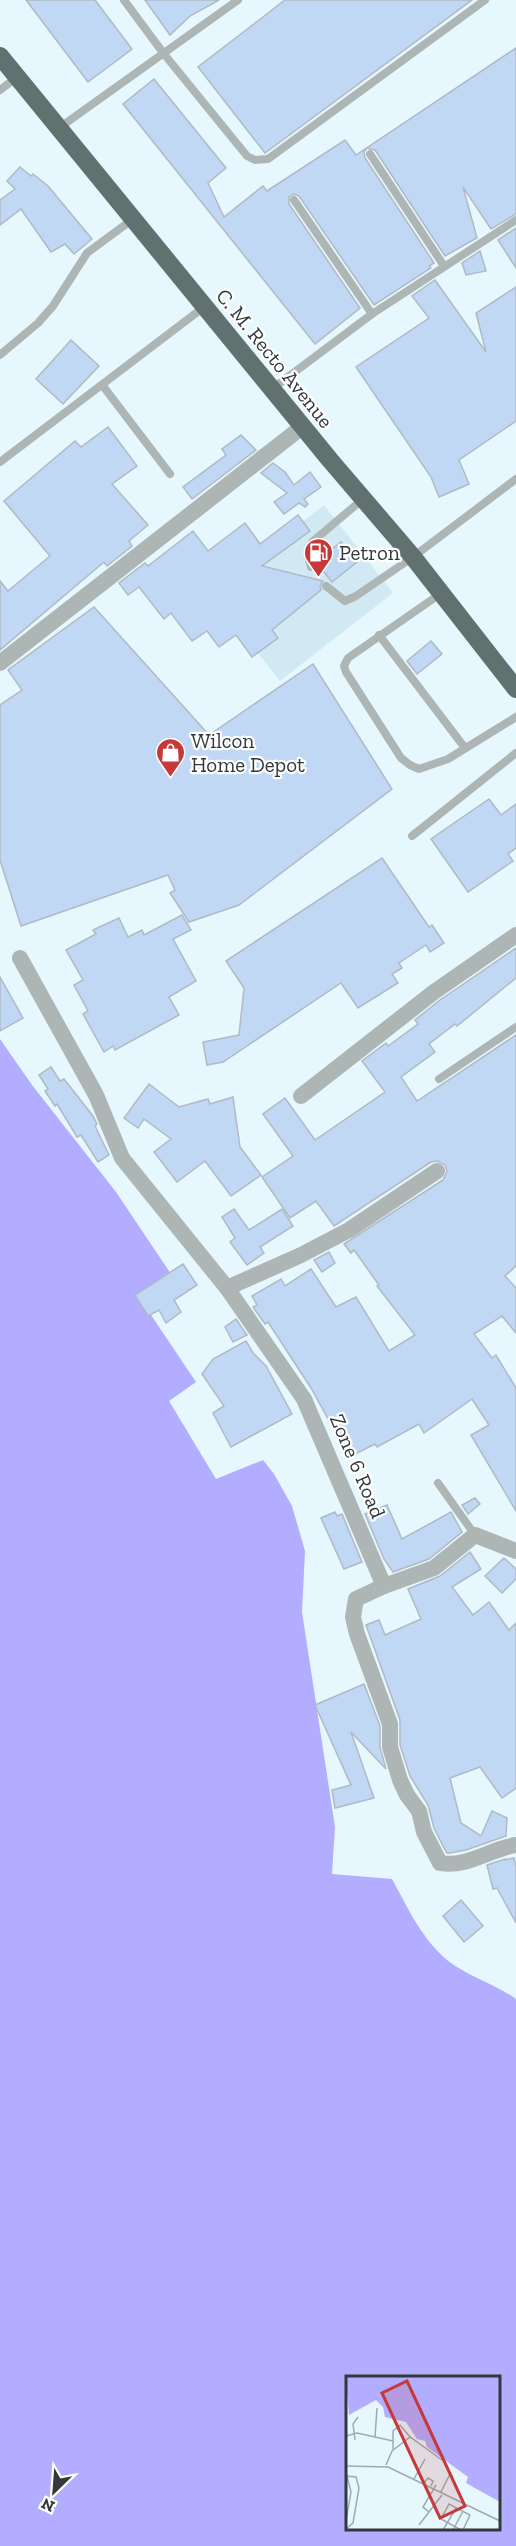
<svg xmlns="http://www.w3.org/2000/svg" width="516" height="2546" font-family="'Zilla Slab',serif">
	<rect width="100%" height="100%" fill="#e6f7fd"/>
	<!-- built -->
	<path fill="#d1e9f2" d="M 324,505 L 393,593 L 280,681 L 211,593 Z"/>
	<!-- water -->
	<path fill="#b2adfe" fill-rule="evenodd" d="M 0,1039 L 32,1085 L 116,1192 L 179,1286 L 145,1306 L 196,1382 L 169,1401 L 216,1479 L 263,1460 L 274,1474 L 292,1506 L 305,1551 L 302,1612 L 335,1827 L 332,1874 L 392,1879 C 408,1908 421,1938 447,1960 C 467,1976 495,1984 516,1999 L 516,2546 L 0,2546 ZM 348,2378 L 500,2378 L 500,2530 L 348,2530 Z"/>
	<!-- building -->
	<g fill="#c1d8f4" stroke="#b0b9c5" stroke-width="1.5">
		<path d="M 26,0 L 95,0 L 132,49 L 88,82 Z"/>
		<path d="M 145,0 L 219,0 L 190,16 L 170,35 Z"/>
		<path d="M 285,0 L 472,0 L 265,153 L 198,67 Z"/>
		<path d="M 516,48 L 516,214 L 491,229 L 463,187 L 477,238 L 445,256 L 375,150 L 367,148 L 364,152 L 365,158 L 434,263 L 429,266 L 431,268 L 374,305 L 299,196 L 294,194 L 289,197 L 289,204 L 360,308 L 315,344 L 123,104 L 154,79 L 226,168 L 208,183 L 224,217 L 263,186 L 267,191 L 345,140 L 356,155 Z"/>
		<path d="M 20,167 L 31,176 L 33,174 L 48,186 L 92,239 L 74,254 L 65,244 L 51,252 L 21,209 L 0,225 L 0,200 L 15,189 L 7,181 Z"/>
		<path d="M 516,228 L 516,268 L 498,240 Z"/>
		<path d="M 480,251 L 486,271 L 466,275 L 462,263 Z"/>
		<path d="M 435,280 L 486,352 L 476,313 L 516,287 L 516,421 L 459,460 L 469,484 L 439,497 L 431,477 L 356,367 L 429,318 L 412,296 Z"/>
		<path d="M 71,340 L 99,366 L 63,404 L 36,379 Z"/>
		<path d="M 108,427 L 137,466 L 112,484 L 148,525 L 129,541 L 132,546 L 107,566 L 104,562 L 0,650 L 0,581 L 8,591 L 50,556 L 4,501 L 75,441 L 81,447 Z"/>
		<path d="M 241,435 L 256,450 L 192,499 L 183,487 L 226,455 L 222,449 Z"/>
		<path d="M 273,463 L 285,472 L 294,485 L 310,472 L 321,487 L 304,499 L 308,504 L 305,507 L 299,503 L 284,514 L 274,502 L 287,493 L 261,473 Z"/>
		<path d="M 298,515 L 310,531 L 262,566 L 323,581 L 320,586 L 321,590 L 272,630 L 278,638 L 252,657 L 236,635 L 219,647 L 207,631 L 192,641 L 171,613 L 164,619 L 139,587 L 128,595 L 119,583 L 145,563 L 148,566 L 193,531 L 208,551 L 245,523 L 260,544 Z"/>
		<path d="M 341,542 L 357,562 L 332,582 L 316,562 Z"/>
		<path d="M 94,607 L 209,735 L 313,664 L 392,789 L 239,905 L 189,922 L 170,893 L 175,890 L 168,875 L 21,926 L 0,860 L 0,705 L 22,690 L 8,670 Z"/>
		<path d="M 431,641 L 442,654 L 417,674 L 407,661 Z"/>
		<path d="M 489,799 L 501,815 L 516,804 L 516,848 L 508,854 L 513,861 L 468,892 L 431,839 Z"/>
		<path d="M 382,858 L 429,927 L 432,925 L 444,943 L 430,952 L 426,945 L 399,963 L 402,968 L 392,974 L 398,983 L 358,1008 L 341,983 L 223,1062 L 207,1065 L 203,1042 L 239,1035 L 244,988 L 226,961 Z"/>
		<path d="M 182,915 L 191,930 L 173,939 L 196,981 L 169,997 L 179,1015 L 115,1050 L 113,1046 L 104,1052 L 83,1014 L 88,1011 L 74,985 L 83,980 L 66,950 L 96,934 L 93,930 L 119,918 L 128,937 L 142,930 L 144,935 Z"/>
		<path d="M 516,948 L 516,978 L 457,1026 L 455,1024 L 429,1044 L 435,1052 L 401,1077 L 417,1101 L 516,1035 L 516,1266 L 505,1276 L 516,1288 L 516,1333 L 502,1316 L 474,1334 L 492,1358 L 496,1355 L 516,1388 L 516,1511 L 471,1435 L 489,1425 L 472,1399 L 424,1433 L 419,1424 L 377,1447 L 375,1444 L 349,1457 L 311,1388 L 268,1322 L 265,1324 L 253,1307 L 257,1305 L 252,1296 L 281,1279 L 285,1286 L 311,1269 L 336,1307 L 356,1297 L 389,1351 L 415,1335 L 377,1286 L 379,1285 L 354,1250 L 351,1253 L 344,1244 L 443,1180 L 447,1171 L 445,1165 L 437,1161 L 431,1162 L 334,1226 L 316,1201 L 290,1218 L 262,1177 L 293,1156 L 263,1114 L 285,1098 L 315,1140 L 385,1092 L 362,1061 L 386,1043 L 388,1046 L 418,1024 L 415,1020 L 440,1000 Z"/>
		<path d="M 0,977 L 23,1018 L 0,1031 Z"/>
		<path d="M 51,1067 L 60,1081 L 64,1079 L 93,1116 L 97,1124 L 95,1126 L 109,1155 L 98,1162 L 81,1135 L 77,1137 L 57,1104 L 55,1106 L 45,1091 L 48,1089 L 39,1075 Z"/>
		<path d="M 149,1084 L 179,1107 L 208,1099 L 210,1104 L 233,1097 L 240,1147 L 261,1175 L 231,1196 L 205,1161 L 177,1182 L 154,1152 L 171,1139 L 144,1119 L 138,1128 L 124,1118 Z"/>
		<path d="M 234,1209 L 249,1230 L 282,1209 L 293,1226 L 260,1247 L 264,1253 L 247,1265 L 230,1242 L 235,1238 L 222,1217 Z"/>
		<path d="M 329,1252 L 335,1263 L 322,1272 L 314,1260 Z"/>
		<path d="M 183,1264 L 197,1285 L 174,1300 L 181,1312 L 166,1323 L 159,1310 L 148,1316 L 135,1295 Z"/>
		<path d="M 236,1319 L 247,1335 L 233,1342 L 225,1327 Z"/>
		<path d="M 246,1341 L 253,1353 L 266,1366 L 292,1414 L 231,1447 L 213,1413 L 224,1406 L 202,1374 L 213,1359 Z"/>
		<path d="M 475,1498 L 480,1504 L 468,1514 L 462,1505 Z"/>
		<path d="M 387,1505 L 402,1539 L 451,1512 L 462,1532 L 429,1559 L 393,1572 L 384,1559 L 365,1514 Z"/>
		<path d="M 335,1512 L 337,1516 L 342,1514 L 362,1562 L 344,1569 L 321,1518 Z"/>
		<path d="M 470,1552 L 481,1569 L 452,1587 L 473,1615 L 489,1602 L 509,1630 L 516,1623 L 516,1788 L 502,1798 L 480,1767 L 450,1778 L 461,1823 L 481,1836 L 492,1811 L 507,1818 L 506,1836 L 466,1850 L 450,1853 L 447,1853 L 444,1848 L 434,1828 L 428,1805 L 410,1776 L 400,1745 L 400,1720 L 366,1625 L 379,1620 L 385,1635 L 421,1619 L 408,1589 L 440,1576 Z"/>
		<path d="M 504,1558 L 516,1569 L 516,1579 L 502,1593 L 485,1576 Z"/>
		<path d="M 364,1684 L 380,1726 L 380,1747 L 386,1769 L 351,1732 L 374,1798 L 335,1808 L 332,1790 L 351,1785 L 315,1705 Z"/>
		<path d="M 514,1858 L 516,1867 L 516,1923 L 497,1888 L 493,1889 L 487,1865 L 505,1859 L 505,1860 Z"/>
		<path d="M 461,1900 L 483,1926 L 464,1942 L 443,1916 Z"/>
	</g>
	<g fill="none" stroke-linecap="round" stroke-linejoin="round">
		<!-- lane -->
		<g stroke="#aeb6b5" stroke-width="8">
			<path d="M 124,0 L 164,54 L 247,156 L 255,160 L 268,159 L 485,0"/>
			<path d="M 0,90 L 17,77"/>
			<path d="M 59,128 L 238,0"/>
			<path d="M 370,154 L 444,266"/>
			<path d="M 294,200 L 372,314"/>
			<path d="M 0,355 L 38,323 L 53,306 L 87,253 L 133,219"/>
			<path d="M 103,386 L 170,474"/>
			<path d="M 272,389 L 372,314 L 516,220"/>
			<path d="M 0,462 L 204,307"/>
			<path d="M 311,567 L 308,556 L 312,542 L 363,499"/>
			<path d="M 326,586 L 345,601 L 356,596 L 413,557 L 516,479"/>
			<path d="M 440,594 L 348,658 L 344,666 L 346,672 L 401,758 L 410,765 L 419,769 L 448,759 L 516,717"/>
			<path d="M 379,635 L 465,748"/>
			<path d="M 412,836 L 516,753"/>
			<path d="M 439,1079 L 516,1027"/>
			<path d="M 438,1483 L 475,1535"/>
		</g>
		<!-- street -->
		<g stroke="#aeb6b5" stroke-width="16">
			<path d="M 0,663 L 302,427"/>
			<path d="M 20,958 L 96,1095 L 122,1158 L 227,1288 L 304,1399 L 384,1586 L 434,1568 L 475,1535 L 516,1551"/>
			<path d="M 301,1096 L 434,992 L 516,935"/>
			<path d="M 227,1288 L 301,1255 L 349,1230 L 437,1171"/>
			<path d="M 384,1586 L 356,1599 L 353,1617 L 357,1634 L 390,1724 L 390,1747 L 400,1780 L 407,1795 L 419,1811 L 424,1832 L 440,1863 C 467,1868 490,1849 516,1845"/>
		</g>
		<!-- highway -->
		<path stroke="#61716f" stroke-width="18" d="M 0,56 L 330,460 L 413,557 L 516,689"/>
	</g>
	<!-- icons -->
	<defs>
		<symbol id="fuel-pin" viewBox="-11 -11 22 30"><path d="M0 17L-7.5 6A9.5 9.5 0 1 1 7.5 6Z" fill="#c63839" stroke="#fff"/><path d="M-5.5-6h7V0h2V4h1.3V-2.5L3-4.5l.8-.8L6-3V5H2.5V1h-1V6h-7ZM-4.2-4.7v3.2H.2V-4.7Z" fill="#fff"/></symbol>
		<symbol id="shop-pin" viewBox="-11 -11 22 30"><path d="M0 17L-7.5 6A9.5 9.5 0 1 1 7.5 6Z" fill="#c63839" stroke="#fff"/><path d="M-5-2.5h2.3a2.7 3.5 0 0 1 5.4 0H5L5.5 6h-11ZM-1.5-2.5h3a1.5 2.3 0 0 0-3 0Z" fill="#fff"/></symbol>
	</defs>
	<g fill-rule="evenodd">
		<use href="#fuel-pin" x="302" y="536" width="33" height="45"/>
		<use href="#shop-pin" x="154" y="736" width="33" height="45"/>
	</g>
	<g text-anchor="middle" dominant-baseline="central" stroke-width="4.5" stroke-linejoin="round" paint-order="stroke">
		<!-- street labels -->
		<g font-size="21" fill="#32383b" stroke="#fff">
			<text transform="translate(275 358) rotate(51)">C. M. Recto Avenue</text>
			<text transform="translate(358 1466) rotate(67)">Zone 6 Road</text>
		</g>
		<!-- poi labels -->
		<g font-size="21" fill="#32383b" stroke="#fff" text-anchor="start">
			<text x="339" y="552">Petron</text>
			<text x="191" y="740">Wilcon<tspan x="191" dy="24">Home Depot</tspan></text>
		</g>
	</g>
	<!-- overview -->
	<g transform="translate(346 2376)">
		<rect width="154" height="154" fill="#e6f7fd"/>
		<path d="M 0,1 L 154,1 L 154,126 L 120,107 L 122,101 L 81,71 L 79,65 L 71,63 L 60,46 L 39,41 L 37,31 L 30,24 L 3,39 Z" fill="#b2adfe"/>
		<path fill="none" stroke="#9eabaf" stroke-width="1.5" d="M 0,60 L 11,57 L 47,65M 29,61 L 31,32M 9,64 L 7,48 L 12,41M 47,73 L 47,55 L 54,49 L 64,61M 40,89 L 46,75 L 64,61 L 96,84M 0,90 L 42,91 L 154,145M 0,96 L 5,116 L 0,144M 0,100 L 10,101 L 13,112 L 7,147 L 0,153M 68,103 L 79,83M 77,108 L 82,102 L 87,105 L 85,110M 95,116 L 105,96M 83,136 L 77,131 L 90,109M 73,149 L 96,119M 97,154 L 110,132M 107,154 L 117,135M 115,154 L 95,143 L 103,128 L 124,139 L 117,154"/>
		<path fill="#c63839" fill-opacity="0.15" stroke="#c63839" stroke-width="3" d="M 61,5 L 119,130 L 94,142 L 36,17 Z"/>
		<rect width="154" height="154" fill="none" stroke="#32383b" stroke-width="3"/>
	</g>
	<!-- north arrow -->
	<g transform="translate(54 2492) rotate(205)" stroke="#ffffff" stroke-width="4.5" paint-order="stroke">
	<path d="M0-4.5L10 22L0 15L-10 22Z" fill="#32383b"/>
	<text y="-9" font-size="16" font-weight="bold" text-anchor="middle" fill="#32383b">N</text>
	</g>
</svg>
